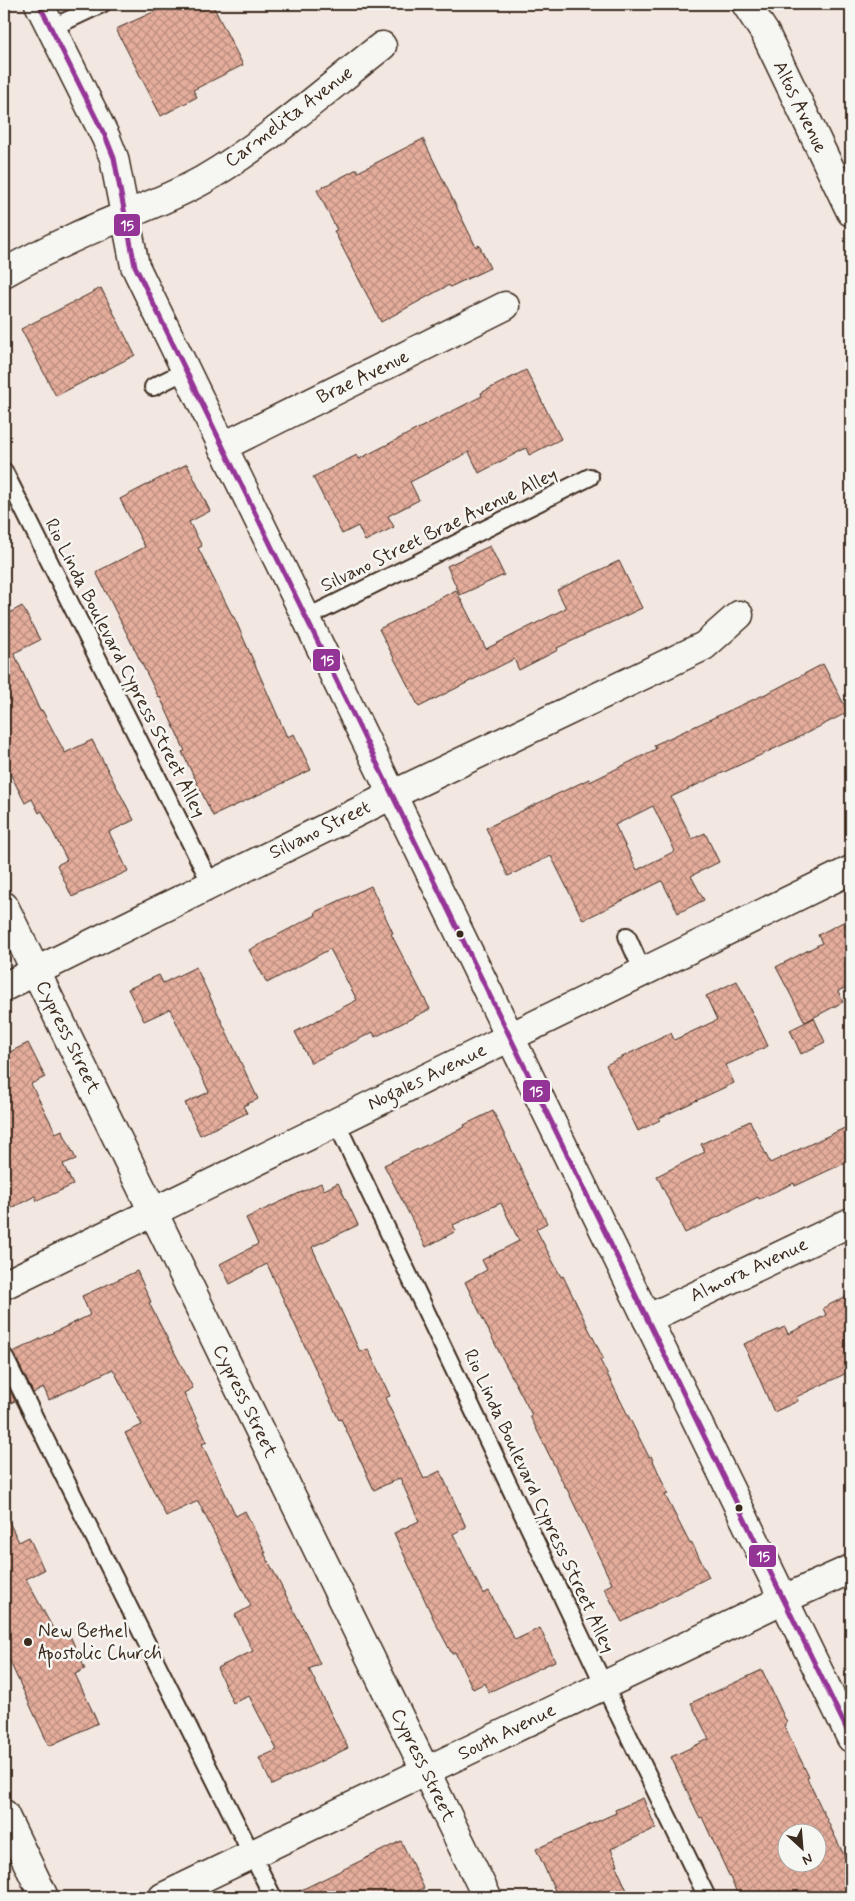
<svg xmlns="http://www.w3.org/2000/svg" width="855" height="1901" font-family="Mynerve,sans-serif">
	<defs>
		<pattern id="building-cross-hatch" width="8" height="8" patternUnits="userSpaceOnUse" patternTransform="scale(1.25)"><rect width="8" height="8" fill="#e5ad9c"/><path d="M0 0l8 8M0 8l8-8" fill="none" stroke="#bb8d7f"/></pattern>
	</defs>
	<rect width="100%" height="100%" fill="#f3e7e1"/>
	<filter id="ink" filterUnits="userSpaceOnUse"><feTurbulence type="fractalNoise" baseFrequency=".02" numOctaves="2"/><feDisplacementMap in="SourceGraphic" scale="10" xChannelSelector="R" yChannelSelector="G"/><feConvolveMatrix kernelMatrix="1 2 1 2 8 2 1 2 1" color-interpolation-filters="sRGB"/></filter>
	<g filter="url(#ink)">
		<!-- building -->
		<g fill="url(#building-cross-hatch)" stroke="#3b2a1e" fill-rule="evenodd">
			<path d="M 171,4 L 212,4 L 243,65 L 193,90 L 197,97 L 161,116 L 116,29 Z"/>
			<path d="M 423,139 L 476,247 L 479,245 L 490,268 L 450,287 L 449,285 L 381,322 L 334,231 L 337,230 L 317,190 L 357,169 L 358,172 Z"/>
			<path d="M 101,288 L 135,355 L 56,396 L 21,329 Z"/>
			<path d="M 526,370 L 561,439 L 529,455 L 526,448 L 479,473 L 469,452 L 410,482 L 419,500 L 388,516 L 394,527 L 365,541 L 358,526 L 342,534 L 313,477 L 357,455 L 359,459 L 482,396 L 481,393 Z"/>
			<path d="M 187,464 L 210,511 L 189,522 L 202,546 L 198,548 L 233,617 L 234,617 L 287,737 L 294,734 L 311,770 L 213,816 L 182,752 L 185,751 L 160,697 L 159,698 L 96,572 L 145,547 L 120,499 Z"/>
			<path d="M 490,546 L 504,575 L 460,595 L 447,566 Z"/>
			<path d="M 619,561 L 642,608 L 557,648 L 558,650 L 519,670 L 514,659 L 419,707 L 379,629 L 456,590 L 486,649 L 566,608 L 557,590 Z"/>
			<path d="M 22,606 L 40,640 L 14,653 L 40,711 L 42,710 L 65,753 L 92,740 L 134,820 L 109,832 L 128,871 L 72,897 L 57,865 L 67,860 L 42,811 L 39,813 L 32,799 L 25,803 L 4,761 L 4,616 Z"/>
			<path d="M 823,664 L 848,712 L 797,738 L 671,797 L 692,839 L 705,833 L 719,862 L 691,876 L 704,900 L 678,913 L 662,881 L 583,920 L 551,856 L 508,876 L 486,828 L 589,779 L 590,782 L 656,749 L 654,745 L 772,691 ZM 653,806 L 675,851 L 637,870 L 615,825 Z"/>
			<path d="M 371,886 L 393,933 L 391,934 L 430,1009 L 375,1037 L 373,1032 L 311,1063 L 295,1032 L 357,1000 L 330,949 L 267,983 L 249,950 L 316,915 L 315,912 Z"/>
			<path d="M 851,918 L 851,985 L 838,991 L 843,1002 L 805,1022 L 776,967 L 822,943 L 818,935 Z"/>
			<path d="M 196,967 L 258,1099 L 243,1106 L 247,1113 L 200,1135 L 185,1103 L 209,1092 L 186,1043 L 170,1009 L 144,1021 L 128,989 L 159,975 L 163,983 Z"/>
			<path d="M 737,981 L 768,1046 L 726,1065 L 734,1083 L 659,1118 L 660,1120 L 638,1131 L 606,1065 L 671,1033 L 674,1040 L 717,1020 L 706,996 Z"/>
			<path d="M 814,1018 L 825,1042 L 801,1054 L 790,1030 Z"/>
			<path d="M 28,1043 L 45,1077 L 31,1084 L 56,1133 L 62,1130 L 76,1159 L 63,1164 L 73,1185 L 37,1201 L 35,1196 L 4,1212 L 4,1055 Z"/>
			<path d="M 493,1111 L 547,1223 L 536,1229 L 561,1277 L 563,1276 L 603,1358 L 600,1360 L 649,1457 L 651,1456 L 668,1494 L 665,1495 L 690,1544 L 692,1543 L 709,1577 L 622,1622 L 604,1588 L 612,1584 L 566,1487 L 565,1487 L 530,1416 L 532,1415 L 499,1352 L 465,1282 L 487,1270 L 482,1260 L 519,1241 L 501,1203 L 453,1225 L 456,1231 L 426,1247 L 384,1165 L 465,1127 L 464,1125 Z"/>
			<path d="M 750,1121 L 770,1163 L 851,1125 L 851,1160 L 795,1186 L 794,1183 L 759,1199 L 758,1197 L 685,1233 L 657,1176 L 705,1152 L 701,1144 Z"/>
			<path d="M 321,1183 L 324,1190 L 338,1183 L 358,1225 L 312,1247 L 360,1352 L 368,1349 L 390,1396 L 385,1398 L 424,1479 L 440,1471 L 466,1527 L 453,1534 L 483,1594 L 489,1591 L 515,1640 L 540,1628 L 555,1661 L 489,1692 L 485,1683 L 473,1689 L 455,1652 L 452,1654 L 434,1620 L 394,1533 L 419,1521 L 400,1478 L 374,1490 L 341,1419 L 339,1420 L 267,1264 L 230,1284 L 220,1264 L 258,1244 L 246,1218 Z"/>
			<path d="M 137,1271 L 151,1302 L 149,1303 L 193,1388 L 184,1393 L 207,1442 L 202,1444 L 236,1516 L 245,1511 L 266,1553 L 264,1553 L 307,1636 L 320,1664 L 309,1669 L 348,1748 L 272,1785 L 259,1758 L 277,1750 L 249,1696 L 233,1703 L 217,1668 L 253,1651 L 235,1615 L 251,1606 L 198,1501 L 166,1516 L 125,1433 L 142,1425 L 113,1369 L 49,1400 L 44,1388 L 33,1393 L 13,1352 L 90,1315 L 82,1296 Z"/>
			<path d="M 851,1294 L 851,1371 L 796,1397 L 798,1401 L 774,1412 L 744,1344 L 785,1327 L 788,1334 L 826,1315 L 823,1308 Z"/>
			<path d="M 4,1378 L 15,1401 L 4,1406 Z"/>
			<path d="M 4,1512 L 19,1542 L 29,1537 L 44,1570 L 26,1579 L 56,1634 L 67,1629 L 85,1669 L 75,1674 L 98,1723 L 49,1746 L 4,1649 Z"/>
			<path d="M 762,1670 L 787,1723 L 784,1725 L 809,1777 L 807,1778 L 851,1870 L 851,1897 L 739,1897 L 702,1817 L 700,1818 L 671,1757 L 709,1739 L 691,1703 ZM 788,1834 L 818,1834 L 818,1864 L 788,1864 Z"/>
			<path d="M 643,1798 L 656,1828 L 611,1849 L 618,1865 L 616,1866 L 630,1897 L 558,1897 L 536,1849 L 616,1813 L 615,1810 Z"/>
			<path d="M 401,1841 L 424,1888 L 406,1897 L 287,1897 Z"/>
		</g>
		<g fill="none" stroke-linecap="round" stroke-linejoin="round">
			<defs>
				<g id="service">
					<path d="M 51,28 L 102,4"/>
					<path d="M 153,387 L 185,371"/>
					<path d="M 4,471 L 211,884"/>
					<path d="M 306,618 L 590,477"/>
					<path d="M 627,936 L 643,972"/>
					<path d="M 336,1122 L 604,1685 L 707,1897"/>
					<path d="M 4,1356 L 273,1897"/>
				</g>
				<g id="minor">
					<path d="M 746,4 L 765,33 L 851,212"/>
					<path d="M 4,273 C 27,260 51,248 75,237 C 117,217 162,203 203,180 C 268,142 323,92 382,46"/>
					<path d="M 222,447 L 505,306"/>
					<path d="M 4,906 L 487,1897"/>
					<path d="M 4,987 L 392,795 L 704,646 L 739,615"/>
					<path d="M 4,1285 L 851,870"/>
					<path d="M 647,1319 L 851,1222"/>
					<path d="M 4,1814 L 44,1897"/>
					<path d="M 163,1897 L 784,1599 L 851,1569"/>
				</g>
				<path id="secondary" d="M 39,4 L 106,138 L 114,158 L 135,266 L 851,1738"/>
			</defs>
			<!-- service casing -->
			<use href="#service" stroke="#3b2a1e" stroke-width="20"/>
			<!-- minor casing -->
			<use href="#minor" stroke="#3b2a1e" stroke-width="31"/>
			<!-- secondary casing -->
			<use href="#secondary" stroke="#3b2a1e" stroke-width="31"/>
			<!-- service -->
			<use href="#service" stroke="#f6f6f2" stroke-width="16"/>
			<!-- minor -->
			<use href="#minor" stroke="#f6f6f2" stroke-width="28"/>
			<!-- secondary -->
			<use href="#secondary" stroke="#f6f6f2" stroke-width="28"/>
			<defs>
				<path id="bus-1" d="M 39,4 L 106,138 L 114,158 L 135,266 L 851,1738"/>
			</defs>
			<!-- bus-1 casing -->
			<use href="#bus-1" stroke="#f6f6f2" stroke-width="9"/>
			<!-- bus-1 -->
			<use href="#bus-1" stroke="#953497" stroke-width="5"/>
		</g>
	</g>
	<!-- markers -->
	<g fill="#3b2a1e" stroke="#f6f6f2" stroke-width="2">
		<circle cx="460" cy="934" r="4.5"/>
		<circle cx="739" cy="1508" r="4.5"/>
		<circle cx="28" cy="1642" r="5"/>
	</g>
	<g text-anchor="middle" dominant-baseline="central" stroke-width="5" stroke-linejoin="round" paint-order="stroke">
		<!-- street labels -->
		<g font-size="19" fill="#3b2a1e" stroke="#f6f6f2">
			<text transform="translate(800 107) rotate(64)">Altos Avenue</text>
			<text transform="translate(289 117) rotate(-37)">Carmelita Avenue</text>
			<text transform="translate(363 377) rotate(-26)">Brae Avenue</text>
			<text transform="translate(439 530) rotate(-26)">Silvano Street Brae Avenue Alley</text>
			<text transform="translate(125 668) rotate(63)">Rio Linda Boulevard Cypress Street Alley</text>
			<text transform="translate(320 830) rotate(-26)">Silvano Street</text>
			<text transform="translate(68 1037) rotate(64)">Cypress Street</text>
			<text transform="translate(427 1077) rotate(-26)">Nogales Avenue</text>
			<text transform="translate(749 1270) rotate(-25)">Almora Avenue</text>
			<text transform="translate(245 1401) rotate(64)">Cypress Street</text>
			<text transform="translate(539 1501) rotate(65)">Rio Linda Boulevard Cypress Street Alley</text>
			<text transform="translate(507 1732) rotate(-26)">South Avenue</text>
			<text transform="translate(423 1765) rotate(64)">Cypress Street</text>
		</g>
		<!-- poi labels -->
		<g font-size="19" fill="#3b2a1e" stroke="#f6f6f2" text-anchor="start">
			<text x="38" y="1631">New Bethel<tspan x="38" dy="22">Apostolic Church</tspan></text>
		</g>
	</g>
	<g stroke="#f6f6f2" stroke-width="2">
		<rect x="113" y="213" width="28" height="24" rx="5" fill="#953497"/>
		<rect x="312" y="648" width="29" height="24" rx="5" fill="#953497"/>
		<rect x="522" y="1079" width="29" height="24" rx="5" fill="#953497"/>
		<rect x="748" y="1544" width="29" height="24" rx="5" fill="#953497"/>
	</g>
	<g font-size="14" text-anchor="middle" font-weight="bold" fill="#fff">
		<text x="127" y="230">15</text>
		<text x="327" y="665">15</text>
		<text x="536" y="1096">15</text>
		<text x="763" y="1561">15</text>
	</g>
	<!-- margin -->
	<rect width="855" height="1901" fill="none" stroke="#f6f6f2" stroke-width="20"/>
	<rect x="10" y="10" width="835" height="1881" fill="none" stroke="#3b2a1e" stroke-width="2" filter="url(#ink)"/>
	<!-- north arrow -->
	<g transform="translate(802 1848) rotate(154)"><circle r="24" fill="#f6f6f2" stroke="#aba49d"/>
	<path d="M0-4L9 19L0 12L-9 19Z" fill="#3b2a1e"/>
	<text y="-8" font-size="14" font-weight="bold" text-anchor="middle" fill="#3b2a1e">N</text>
	</g>
</svg>
